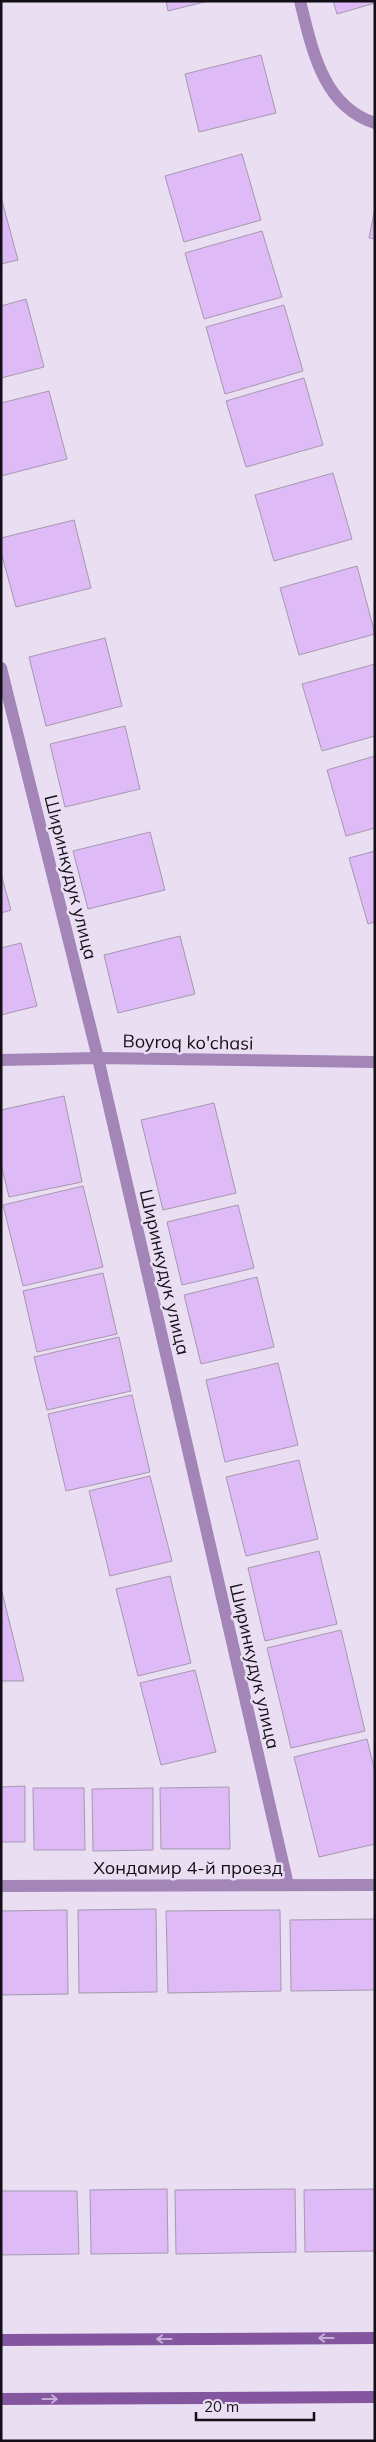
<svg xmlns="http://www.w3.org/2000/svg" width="376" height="2442" font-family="Mulish,sans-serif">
	<rect width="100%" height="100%" fill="#eadef3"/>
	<!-- building -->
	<g fill="#debaf7" stroke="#a599ad">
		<path d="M 166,1 L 208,1 L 168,11 Z"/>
		<path d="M 333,1 L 375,1 L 375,3 L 337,14 Z"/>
		<path d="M 261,55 L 276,113 L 199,132 L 185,74 Z"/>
		<path d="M 242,154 L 261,220 L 184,242 L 165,176 Z"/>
		<path d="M 1,197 L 18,260 L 1,264 Z"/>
		<path d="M 375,208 L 375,239 L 369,238 Z"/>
		<path d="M 262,231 L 282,297 L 204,319 L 185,253 Z"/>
		<path d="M 26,299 L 44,367 L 1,378 L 1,306 Z"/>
		<path d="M 284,305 L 303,371 L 225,394 L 206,327 Z"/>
		<path d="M 304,378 L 323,445 L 246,467 L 226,401 Z"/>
		<path d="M 49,391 L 67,459 L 1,476 L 1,403 Z"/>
		<path d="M 333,473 L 352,539 L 274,561 L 255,495 Z"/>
		<path d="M 74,520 L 91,588 L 16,607 L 1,552 L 1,538 Z"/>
		<path d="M 357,566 L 375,634 L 299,655 L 280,588 Z"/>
		<path d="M 105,638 L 122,706 L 46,726 L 29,657 Z"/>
		<path d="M 375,664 L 375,736 L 322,751 L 302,684 Z"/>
		<path d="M 125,726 L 140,789 L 65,807 L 50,744 Z"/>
		<path d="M 375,756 L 375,828 L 346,836 L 327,770 Z"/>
		<path d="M 150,832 L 165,890 L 88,909 L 73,851 Z"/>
		<path d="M 375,851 L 375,922 L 368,924 L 349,858 Z"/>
		<path d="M 1,874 L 11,910 L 1,913 Z"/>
		<path d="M 180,936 L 195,994 L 118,1013 L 104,955 Z"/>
		<path d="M 21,943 L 37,1006 L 1,1015 L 1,948 Z"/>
		<path d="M 64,1096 L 82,1182 L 9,1197 L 1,1164 L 1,1110 Z"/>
		<path d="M 214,1103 L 236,1193 L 163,1210 L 141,1120 Z"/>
		<path d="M 83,1186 L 103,1267 L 23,1286 L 3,1205 Z"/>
		<path d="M 238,1205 L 254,1268 L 182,1285 L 167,1222 Z"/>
		<path d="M 103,1273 L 117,1334 L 37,1352 L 23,1291 Z"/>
		<path d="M 257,1277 L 274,1347 L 201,1364 L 184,1295 Z"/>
		<path d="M 119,1337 L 131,1391 L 47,1410 L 34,1357 Z"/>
		<path d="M 278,1363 L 298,1445 L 225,1462 L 206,1380 Z"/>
		<path d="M 132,1395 L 150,1472 L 66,1491 L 48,1414 Z"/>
		<path d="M 299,1460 L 318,1539 L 246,1556 L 226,1477 Z"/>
		<path d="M 150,1476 L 172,1561 L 110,1576 L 89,1491 Z"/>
		<path d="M 319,1551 L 337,1624 L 265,1641 L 248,1568 Z"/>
		<path d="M 170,1576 L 191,1663 L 138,1676 L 116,1589 Z"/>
		<path d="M 1,1588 L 24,1681 L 1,1681 Z"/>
		<path d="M 341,1630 L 365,1731 L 291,1748 L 267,1648 Z"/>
		<path d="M 195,1670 L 216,1752 L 161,1765 L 140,1683 Z"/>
		<path d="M 367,1739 L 375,1772 L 375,1844 L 319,1857 L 294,1757 Z"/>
		<path d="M 25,1786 L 25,1842 L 1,1842 L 1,1787 Z"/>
		<path d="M 229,1787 L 230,1849 L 161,1849 L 160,1788 Z"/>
		<path d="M 33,1788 L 84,1788 L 85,1850 L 34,1850 Z"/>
		<path d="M 153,1788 L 153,1850 L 93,1851 L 92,1789 Z"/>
		<path d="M 156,1909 L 157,1992 L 79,1993 L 78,1910 Z"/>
		<path d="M 67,1910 L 68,1994 L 1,1995 L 1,1911 Z"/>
		<path d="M 280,1910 L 281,1991 L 168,1993 L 166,1911 Z"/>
		<path d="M 375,1919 L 375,1990 L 291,1991 L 290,1920 Z"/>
		<path d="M 167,2189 L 168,2253 L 91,2254 L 90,2190 Z"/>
		<path d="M 295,2189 L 296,2252 L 176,2254 L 175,2190 Z"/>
		<path d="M 375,2189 L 375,2251 L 305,2252 L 304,2190 Z"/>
		<path d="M 1,2191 L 77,2191 L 79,2254 L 1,2255 Z"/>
	</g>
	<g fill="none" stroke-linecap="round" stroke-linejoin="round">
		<!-- street -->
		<g stroke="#a385b7" stroke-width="12">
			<path d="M 300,1 C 312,48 322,106 375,123"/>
			<path d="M 1,668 L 98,1058 L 288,1885"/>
			<path d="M 1,1060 L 98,1058 L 375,1062"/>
			<path d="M 1,1886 L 375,1885"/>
		</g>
		<!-- secondary -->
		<g stroke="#83569f" stroke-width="12">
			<path d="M 1,2340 L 375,2338"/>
			<path d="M 1,2399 L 375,2397"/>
		</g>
	</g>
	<!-- one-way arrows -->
	<defs><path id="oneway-shaft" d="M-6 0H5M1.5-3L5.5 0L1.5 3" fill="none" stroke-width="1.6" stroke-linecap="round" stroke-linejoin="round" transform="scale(1.25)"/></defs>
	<g stroke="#c6aed6">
		<use href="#oneway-shaft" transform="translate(326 2338) rotate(180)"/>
		<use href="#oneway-shaft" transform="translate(164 2339) rotate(180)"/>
		<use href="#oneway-shaft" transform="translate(50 2399)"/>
	</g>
	<g text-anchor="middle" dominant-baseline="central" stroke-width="5" stroke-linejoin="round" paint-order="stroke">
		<!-- street labels -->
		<g font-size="18" fill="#130f16" stroke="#eadef3">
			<text transform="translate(71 877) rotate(76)">Ширинкудук улица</text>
			<text transform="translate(188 1042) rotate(1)">Boyroq ko'chasi</text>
			<text transform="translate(165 1272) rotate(77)">Ширинкудук улица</text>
			<text transform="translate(255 1666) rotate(77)">Ширинкудук улица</text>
			<text x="188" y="1867">Хондамир 4-й проезд</text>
		</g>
	</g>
	<!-- border -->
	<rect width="376" height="2442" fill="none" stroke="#130f16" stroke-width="5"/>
	<!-- scale -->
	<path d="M196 2412v8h118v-8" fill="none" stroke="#130f16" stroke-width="2.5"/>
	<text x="204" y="2412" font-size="15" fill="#130f16" stroke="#eadef3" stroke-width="4" paint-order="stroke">20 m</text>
</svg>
